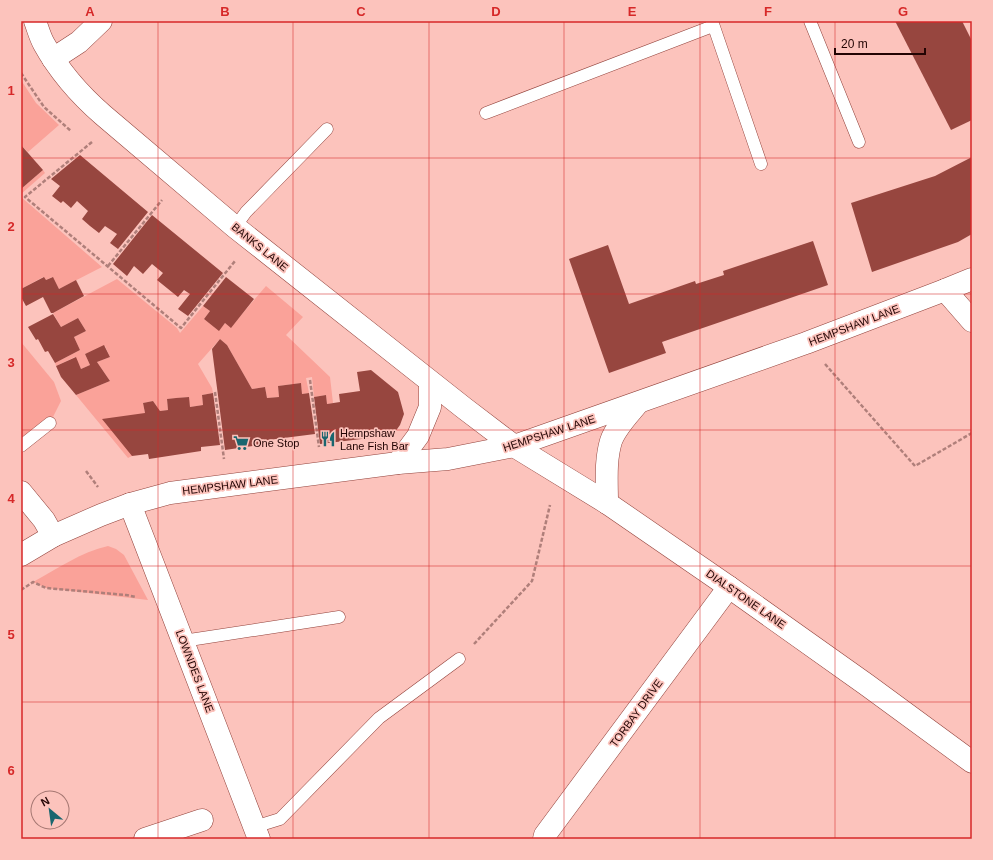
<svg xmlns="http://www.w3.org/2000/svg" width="993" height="860" font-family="Helvetica,sans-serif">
	<rect width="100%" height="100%" fill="#fcc3bc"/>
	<!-- green -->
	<g fill="#faa299">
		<path d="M 21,80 L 36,103 L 59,125 L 28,152 L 21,145 Z"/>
		<path d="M 43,170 L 45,173 L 21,194 L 21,189 Z"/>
		<path d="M 21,197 L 102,267 L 59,289 L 52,277 L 46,280 L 43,277 L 21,289 Z"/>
		<path d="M 117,279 L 177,328 L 180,333 L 203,306 L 210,311 L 204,319 L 219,330 L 225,323 L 231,327 L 266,286 L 303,317 L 286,335 L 330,377 L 333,403 L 327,404 L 326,395 L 314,397 L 312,377 L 306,378 L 309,393 L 302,394 L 301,383 L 278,386 L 279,397 L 267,398 L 265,387 L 252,389 L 227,345 L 220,339 L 198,364 L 212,388 L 213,393 L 202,395 L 203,405 L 190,407 L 188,397 L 167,399 L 168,410 L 160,411 L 153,401 L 143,403 L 145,413 L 132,456 L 128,458 L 76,395 L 110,381 L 97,362 L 110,357 L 105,346 L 85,354 L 90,365 L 81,369 L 75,357 L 56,366 L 55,363 L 80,350 L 74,337 L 86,331 L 78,318 L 61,327 L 53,313 Z"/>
		<path d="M 21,342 L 54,382 L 61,401 L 50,423 L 21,446 Z"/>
		<path d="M 108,546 L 116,549 L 124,555 L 148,600 L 46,588 L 33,582 C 57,569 81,552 108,546 Z"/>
	</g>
	<!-- building -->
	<g fill="#97463f">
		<path d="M 895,21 L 962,21 L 972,41 L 972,120 L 951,130 Z"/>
		<path d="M 21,145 L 43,170 L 21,189 Z"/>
		<path d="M 80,155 L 148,212 L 118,249 L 110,243 L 117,234 L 105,226 L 99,233 L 90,226 L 82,219 L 88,211 L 77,201 L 71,208 L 63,201 L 61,203 L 52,196 L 60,186 L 51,179 Z"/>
		<path d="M 972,157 L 972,234 L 958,242 L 872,272 L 851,203 L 935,176 Z"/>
		<path d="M 152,215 L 223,273 L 188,316 L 178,309 L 190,294 L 184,290 L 178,297 L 157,280 L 163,273 L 152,264 L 143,274 L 134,266 L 127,276 L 113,264 Z"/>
		<path d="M 813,241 L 828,285 L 662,342 L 666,353 L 609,373 L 569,259 L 608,245 L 629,304 L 695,281 L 696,284 L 724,275 L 723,271 Z"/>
		<path d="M 44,277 L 46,280 L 53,277 L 59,289 L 76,280 L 84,296 L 53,313 L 51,313 L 43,297 L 26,306 L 21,297 L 21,289 Z"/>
		<path d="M 226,277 L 254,299 L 231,328 L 225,323 L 219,331 L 204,319 L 210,311 L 203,306 Z"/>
		<path d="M 53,314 L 61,327 L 78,318 L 86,331 L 74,337 L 80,350 L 55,363 L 48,351 L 45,352 L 38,339 L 36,340 L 28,327 Z"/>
		<path d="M 220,339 L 227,345 L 252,389 L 265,387 L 267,398 L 279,397 L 278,386 L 301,383 L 302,394 L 309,393 L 315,434 L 268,440 L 268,441 L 260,442 L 260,445 L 225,450 L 212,349 Z"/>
		<path d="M 104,345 L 110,357 L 97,362 L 110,381 L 76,395 L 61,377 L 56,366 L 76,357 L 81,369 L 90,365 L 85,354 Z"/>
		<path d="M 371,370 L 398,392 L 404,414 L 400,425 L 395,432 L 386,436 L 320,444 L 314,397 L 326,395 L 327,404 L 340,402 L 339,394 L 360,391 L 357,372 Z"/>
		<path d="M 213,393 L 220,445 L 201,447 L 201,451 L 149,459 L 148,454 L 132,456 L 102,419 L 145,413 L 143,403 L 153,401 L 160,411 L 168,410 L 167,399 L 176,398 L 189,397 L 190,407 L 203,405 L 202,395 Z"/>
	</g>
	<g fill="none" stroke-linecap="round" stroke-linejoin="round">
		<defs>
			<g id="service">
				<path d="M 712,21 L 761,164"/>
				<path d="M 810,21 L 859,142"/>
				<path d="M 486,113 L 713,26"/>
				<path d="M 235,227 L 246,212 L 327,129"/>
				<path d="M 21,446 L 50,423"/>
				<path d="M 183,641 L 339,617"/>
				<path d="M 254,827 L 280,819 L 379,718 L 459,659"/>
			</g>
			<g id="minor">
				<path d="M 53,59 L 79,42 L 101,21"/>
				<path d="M 945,290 L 972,321"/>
				<path d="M 21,492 L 44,520 L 53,536"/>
				<path d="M 130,504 L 259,839"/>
				<path d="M 145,839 L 202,820"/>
				<path d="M 544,839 L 545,835 L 729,587"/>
			</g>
			<g id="tertiary">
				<path d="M 35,21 C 38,29 40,37 44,44 C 59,71 80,95 103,115 L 235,227 L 464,408 L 514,446 L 607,503 L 729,587 L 867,685 L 972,762"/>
				<path d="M 398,463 L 418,436 L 430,407 L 430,382"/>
				<path d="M 607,503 C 607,482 605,461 611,441 C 616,427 629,414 638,403"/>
				<path d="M 21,555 L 53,536 L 101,515 L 130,504 L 170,493 L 398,463 L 448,459 L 514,446 L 806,343 L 945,290 L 972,279"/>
			</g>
		</defs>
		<!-- service casing -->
		<use href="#service" stroke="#92423b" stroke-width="13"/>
		<!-- minor casing -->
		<use href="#minor" stroke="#92423b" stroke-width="23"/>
		<!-- tertiary casing -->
		<use href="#tertiary" stroke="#92423b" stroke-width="23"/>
		<!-- path -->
		<g stroke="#af7f7a" stroke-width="2.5" stroke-dasharray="4 2" stroke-linecap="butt">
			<path d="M 21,73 L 44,107 L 71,131"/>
			<path d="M 92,142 L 25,197 L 181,328 L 235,261"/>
			<path d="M 108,266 L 162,200"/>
			<path d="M 825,364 L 915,466 L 972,433"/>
			<path d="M 310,380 L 319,447"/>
			<path d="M 215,392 L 224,459"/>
			<path d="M 86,471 L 98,487"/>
			<path d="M 21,590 L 33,582 L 46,588 L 126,595 L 136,597"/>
			<path d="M 474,644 L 532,581 L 550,505"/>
		</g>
		<!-- service -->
		<use href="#service" stroke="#fff" stroke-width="12"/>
		<!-- minor -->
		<use href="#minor" stroke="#fff" stroke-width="22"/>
		<!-- tertiary -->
		<use href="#tertiary" stroke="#fff" stroke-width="22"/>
	</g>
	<!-- grid -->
	<path fill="none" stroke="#d62828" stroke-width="1" stroke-opacity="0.55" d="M 158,21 L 158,839M 293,21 L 293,839M 429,21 L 429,839M 564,21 L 564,839M 700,21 L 700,839M 835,21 L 835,839M 21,158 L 972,158M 21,294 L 972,294M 21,430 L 972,430M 21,566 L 972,566M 21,702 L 972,702"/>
	<!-- icons -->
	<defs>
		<symbol id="restaurant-bare" viewBox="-9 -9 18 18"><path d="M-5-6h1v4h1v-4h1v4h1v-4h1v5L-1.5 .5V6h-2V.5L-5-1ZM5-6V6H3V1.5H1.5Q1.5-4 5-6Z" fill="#1a666f" stroke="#fcc3bc" stroke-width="2.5" paint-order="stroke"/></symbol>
		<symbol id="supermarket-bare" viewBox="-9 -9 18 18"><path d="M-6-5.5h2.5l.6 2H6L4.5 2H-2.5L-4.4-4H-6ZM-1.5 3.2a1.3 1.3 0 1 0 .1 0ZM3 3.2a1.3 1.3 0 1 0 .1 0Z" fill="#1a666f" stroke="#fcc3bc" stroke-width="2.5" paint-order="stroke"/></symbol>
	</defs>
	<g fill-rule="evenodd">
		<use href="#restaurant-bare" x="317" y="428" width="22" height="22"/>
		<use href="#supermarket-bare" x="230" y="432" width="22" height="22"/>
	</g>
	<g text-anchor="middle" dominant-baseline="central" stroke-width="3.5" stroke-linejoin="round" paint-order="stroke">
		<!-- street labels -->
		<g font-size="11" fill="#220403" stroke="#fcc3bc">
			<text transform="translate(260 247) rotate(39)">BANKS LANE</text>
			<text transform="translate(854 325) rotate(-21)">HEMPSHAW LANE</text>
			<text transform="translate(549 433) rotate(-18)">HEMPSHAW LANE</text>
			<text transform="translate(230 485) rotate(-7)">HEMPSHAW LANE</text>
			<text transform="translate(746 599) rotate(35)">DIALSTONE LANE</text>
			<text transform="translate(195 671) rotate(69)">LOWNDES LANE</text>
			<text transform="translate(636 713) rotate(-54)">TORBAY DRIVE</text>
		</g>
		<!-- poi labels -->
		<g font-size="11" fill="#220403" stroke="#fcc3bc" text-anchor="start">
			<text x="340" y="433">Hempshaw<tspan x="340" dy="13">Lane Fish Bar</tspan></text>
			<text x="253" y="443">One Stop</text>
		</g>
	</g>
	<!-- border -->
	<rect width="993" height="860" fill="none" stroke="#fcc3bc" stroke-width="44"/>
	<!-- north arrow -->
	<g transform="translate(50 810) rotate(331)"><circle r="19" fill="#fcc3bc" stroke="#a57772"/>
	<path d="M0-3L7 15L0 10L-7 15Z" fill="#1a666f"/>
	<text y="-6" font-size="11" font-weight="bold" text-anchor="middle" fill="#220403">N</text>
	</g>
	<!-- scale -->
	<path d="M835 48v6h90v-6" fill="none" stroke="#220403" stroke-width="2"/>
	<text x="841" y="48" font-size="12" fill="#220403" stroke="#fcc3bc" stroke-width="3" paint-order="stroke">20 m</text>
	<rect x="22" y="22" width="949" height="816" fill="none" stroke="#d62828" stroke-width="1.5"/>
	<g font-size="13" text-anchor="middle" font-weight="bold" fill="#d62828">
		<text x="90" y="16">A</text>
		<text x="225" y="16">B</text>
		<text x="361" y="16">C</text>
		<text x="496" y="16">D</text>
		<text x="632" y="16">E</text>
		<text x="768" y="16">F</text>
		<text x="903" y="16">G</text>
		<text x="11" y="95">1</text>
		<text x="11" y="231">2</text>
		<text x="11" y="367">3</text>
		<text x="11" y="503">4</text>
		<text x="11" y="639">5</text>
		<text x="11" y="775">6</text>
	</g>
</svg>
